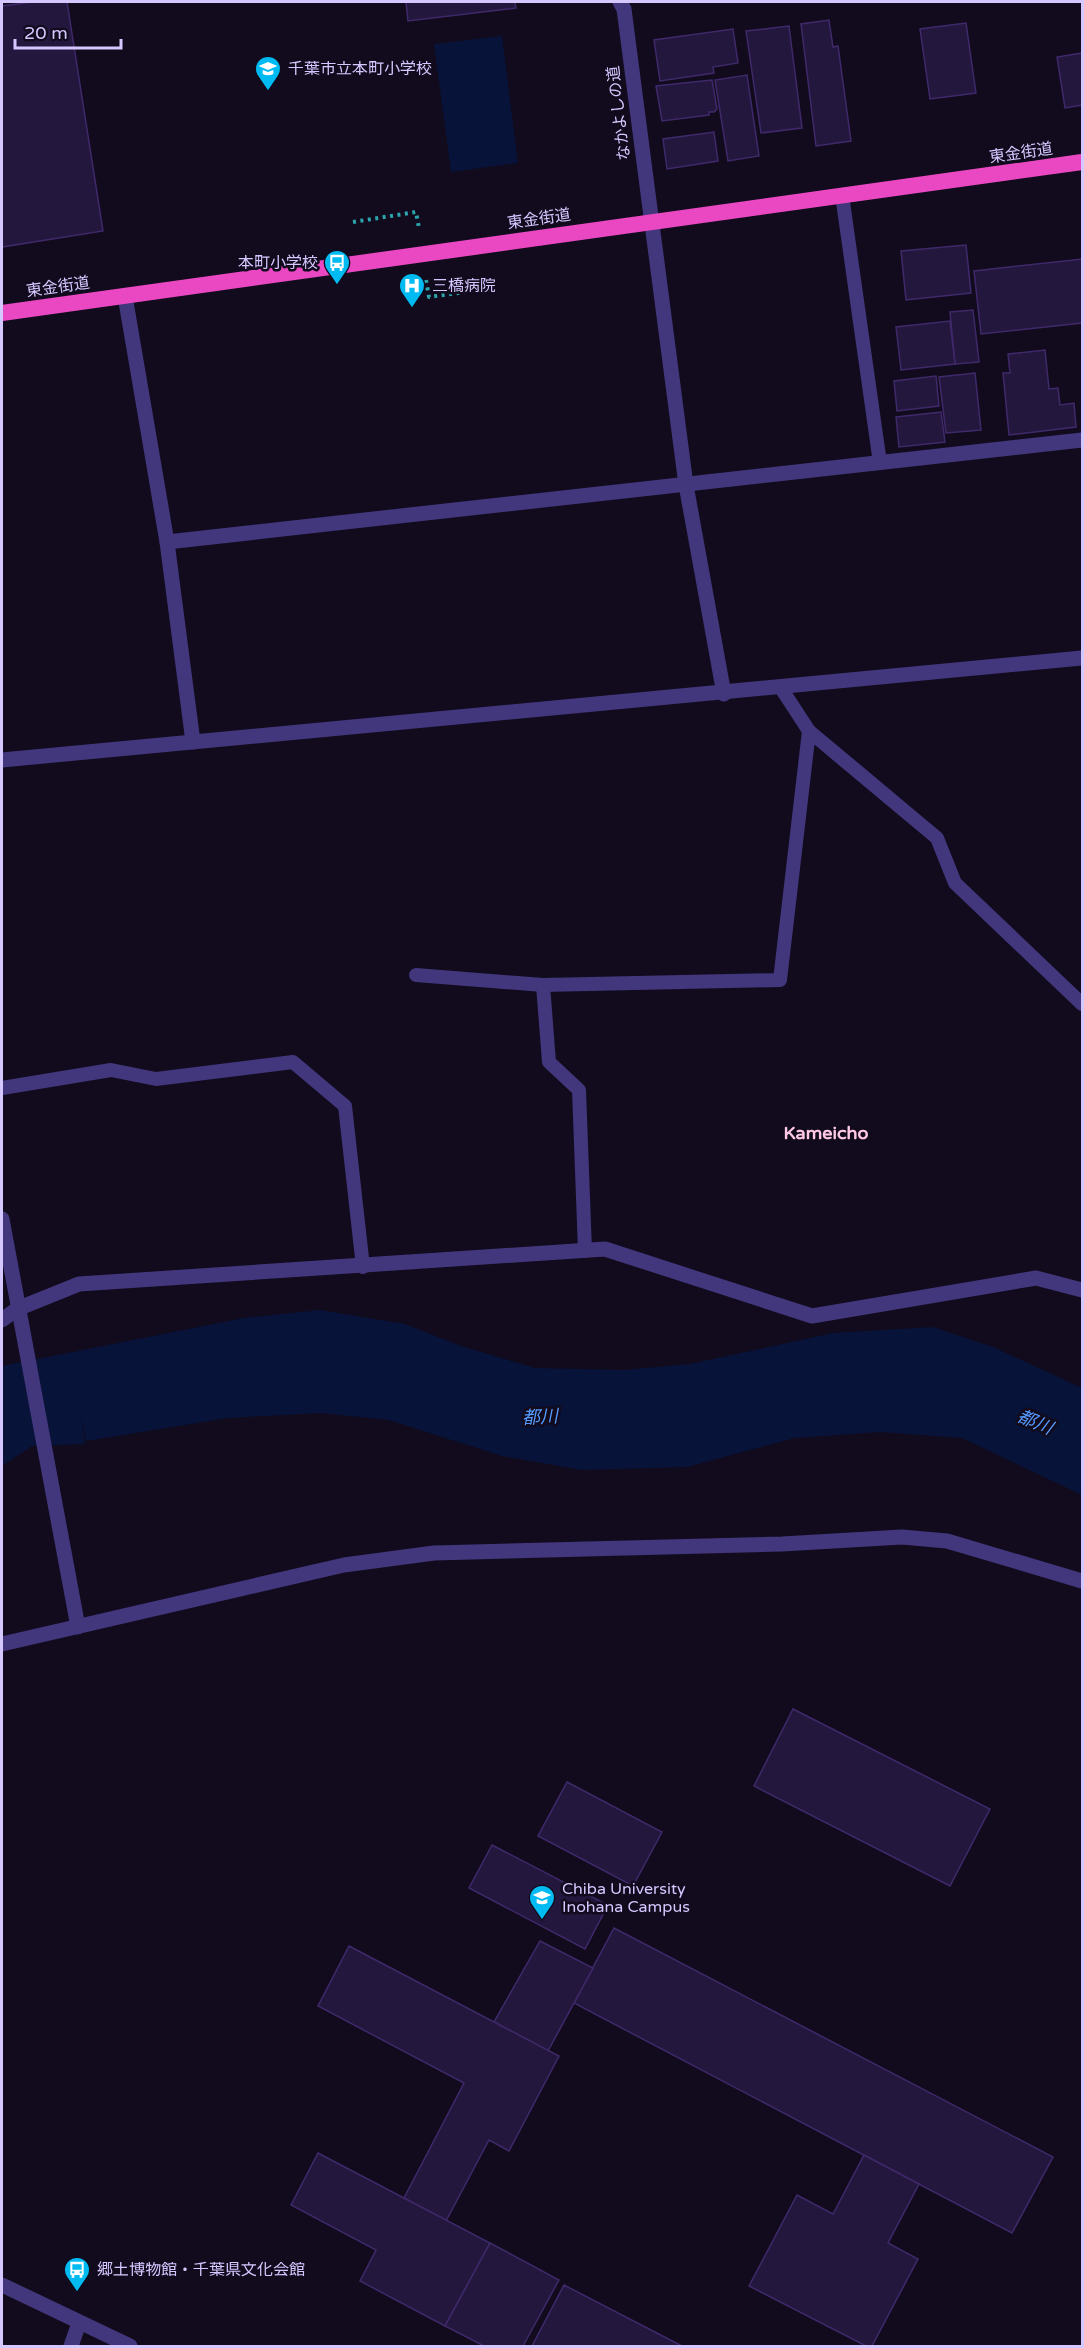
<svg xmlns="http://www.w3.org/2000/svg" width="1084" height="2348" font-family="'Varela Round','Noto Sans JP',sans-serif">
	<rect width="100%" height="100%" fill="#110b1d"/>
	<!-- water -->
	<g fill="#081339">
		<path d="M 502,36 L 518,163 L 451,172 L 434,44 Z"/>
		<path d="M 320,1310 L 405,1324 L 461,1346 L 535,1368 L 624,1370 L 690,1364 L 833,1333 L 933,1327 L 993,1347 L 1082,1388 L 1082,1495 L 962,1438 L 880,1432 L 795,1438 L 687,1467 L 582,1470 L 502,1456 L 389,1420 L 321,1413 L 228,1418 L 86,1441 L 81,1414 L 85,1444 L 32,1446 L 2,1466 L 2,1366 L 244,1318 Z"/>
	</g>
	<!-- building -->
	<g fill="#24173e" stroke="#3f296a" stroke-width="1.5">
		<path d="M 32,2 L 67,2 L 103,231 L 2,247 L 2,6 Z"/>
		<path d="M 406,2 L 515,2 L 516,8 L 408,21 Z"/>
		<path d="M 829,20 L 833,47 L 838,46 L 851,141 L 816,146 L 801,24 Z"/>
		<path d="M 966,23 L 976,93 L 930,99 L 920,29 Z"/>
		<path d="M 789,26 L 802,128 L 761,133 L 746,31 Z"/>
		<path d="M 733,29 L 738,63 L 713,67 L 714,73 L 660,81 L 654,40 Z"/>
		<path d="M 1082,53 L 1082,105 L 1065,108 L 1057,57 Z"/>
		<path d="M 747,75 L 759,156 L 728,161 L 715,80 Z"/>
		<path d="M 712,80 L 717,109 L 714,112 L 709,112 L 709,115 L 662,121 L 656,86 Z"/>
		<path d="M 714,132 L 718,161 L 667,169 L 663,139 Z"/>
		<path d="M 966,245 L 971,293 L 906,300 L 901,251 Z"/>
		<path d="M 1082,259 L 1082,323 L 981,334 L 974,271 Z"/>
		<path d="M 973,310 L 979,362 L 955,364 L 950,312 Z"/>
		<path d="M 950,321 L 955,364 L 901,370 L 896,327 Z"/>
		<path d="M 1045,350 L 1049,389 L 1058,388 L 1060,405 L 1074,403 L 1076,427 L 1009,435 L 1003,373 L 1010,373 L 1008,354 Z"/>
		<path d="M 975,373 L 981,430 L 946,433 L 939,377 Z"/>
		<path d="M 936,376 L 939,406 L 897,411 L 894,381 Z"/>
		<path d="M 941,412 L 945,442 L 899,447 L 896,417 Z"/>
		<path d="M 793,1709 L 990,1809 L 950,1886 L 754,1786 Z"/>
		<path d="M 567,1782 L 662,1832 L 633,1886 L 538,1836 Z"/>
		<path d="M 492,1845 L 608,1905 L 585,1949 L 469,1888 Z"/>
		<path d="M 614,1928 L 1053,2157 L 1012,2233 L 574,2003 Z"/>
		<path d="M 540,1941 L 593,1968 L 548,2051 L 494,2022 Z"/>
		<path d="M 349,1946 L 559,2056 L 509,2151 L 489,2140 L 446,2221 L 404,2198 L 464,2083 L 318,2006 Z"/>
		<path d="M 318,2153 L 490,2243 L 445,2326 L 360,2281 L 376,2250 L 291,2205 Z"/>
		<path d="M 864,2155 L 919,2184 L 888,2243 L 918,2259 L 872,2346 L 866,2346 L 749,2286 L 797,2195 L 833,2214 Z"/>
		<path d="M 490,2243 L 559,2280 L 523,2346 L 484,2346 L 445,2326 Z"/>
		<path d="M 564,2285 L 682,2346 L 532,2346 Z"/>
	</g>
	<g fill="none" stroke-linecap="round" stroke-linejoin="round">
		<!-- path -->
		<g stroke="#2ca5ae" stroke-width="4" stroke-dasharray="3 4.5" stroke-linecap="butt">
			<path d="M 353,222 L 416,212 L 419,228"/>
			<path d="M 426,280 L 429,297 L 494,288"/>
		</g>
		<!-- service -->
		<g stroke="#42367c" stroke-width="14">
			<path d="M 842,195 L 880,463"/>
			<path d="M 781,688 L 809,731 L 937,838 L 955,883 L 1082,1004"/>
			<path d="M 416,975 L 543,985 L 780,980 L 809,731"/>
			<path d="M 543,985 L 549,1062 L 579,1090 L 585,1251"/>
			<path d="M 2,1088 L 111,1070 L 156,1079 L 293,1062 L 345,1106 L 363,1267"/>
		</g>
		<!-- minor -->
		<g stroke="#42367c" stroke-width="15">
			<path d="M 620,2 L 624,9 L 686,485 L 724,694"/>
			<path d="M 125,296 L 167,542 L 193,742"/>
			<path d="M 167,542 L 1082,440"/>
			<path d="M 2,760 L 1082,658"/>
			<path d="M 2,1320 L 17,1309 L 79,1284 L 605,1249 L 812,1316 L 1036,1278 L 1082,1290"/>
		</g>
		<!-- tertiary -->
		<g stroke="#42367c" stroke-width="15">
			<path d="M 2,1219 L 78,1627"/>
			<path d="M 2,1644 L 344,1565 L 434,1553 L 782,1544 L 902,1537 L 947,1541 L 1082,1581"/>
			<path d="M 2,2285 L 130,2346"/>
			<path d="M 71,2346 L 79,2323"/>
		</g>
		<!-- trunk -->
		<path stroke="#ea48c2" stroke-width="16" d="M 2,313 L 1082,162"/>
	</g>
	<!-- icons -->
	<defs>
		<symbol id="school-pin" viewBox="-11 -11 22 30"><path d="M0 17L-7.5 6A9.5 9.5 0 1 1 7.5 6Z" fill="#00baf2" stroke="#110b1d"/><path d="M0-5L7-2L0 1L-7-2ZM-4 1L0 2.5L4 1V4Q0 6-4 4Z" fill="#fff"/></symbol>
		<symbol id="bus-pin" viewBox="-11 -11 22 30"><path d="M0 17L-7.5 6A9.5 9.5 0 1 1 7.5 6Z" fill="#00baf2" stroke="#110b1d"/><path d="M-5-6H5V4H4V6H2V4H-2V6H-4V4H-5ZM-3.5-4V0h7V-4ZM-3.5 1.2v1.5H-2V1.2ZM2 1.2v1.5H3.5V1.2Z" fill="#fff"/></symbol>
		<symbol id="hospital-pin" viewBox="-11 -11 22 30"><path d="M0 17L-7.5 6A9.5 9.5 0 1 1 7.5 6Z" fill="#00baf2" stroke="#110b1d"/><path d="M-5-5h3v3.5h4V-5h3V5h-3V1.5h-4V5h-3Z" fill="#fff"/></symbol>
		<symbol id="university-pin" viewBox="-11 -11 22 30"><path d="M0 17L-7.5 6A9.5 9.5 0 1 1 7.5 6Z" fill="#00baf2" stroke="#110b1d"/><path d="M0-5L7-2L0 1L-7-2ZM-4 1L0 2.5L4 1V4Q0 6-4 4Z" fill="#fff"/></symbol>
	</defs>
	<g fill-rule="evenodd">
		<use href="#school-pin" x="253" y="54" width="30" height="40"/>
		<use href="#bus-pin" x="322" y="248" width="30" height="40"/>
		<use href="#hospital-pin" x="397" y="271" width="30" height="40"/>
		<use href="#university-pin" x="527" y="1883" width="30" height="40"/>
		<use href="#bus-pin" x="62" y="2255" width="30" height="40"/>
	</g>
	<g text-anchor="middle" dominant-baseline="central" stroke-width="5" stroke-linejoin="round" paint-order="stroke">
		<!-- poi labels -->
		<g font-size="16" fill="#d5c7ff" stroke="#110b1d" text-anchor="start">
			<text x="288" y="69">千葉市立本町小学校</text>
			<text x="318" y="263" text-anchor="end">本町小学校</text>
			<text x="432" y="286">三橋病院</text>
			<text x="562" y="1889">Chiba University<tspan x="562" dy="18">Inohana Campus</tspan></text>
			<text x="97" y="2270">郷土博物館・千葉県文化会館</text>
		</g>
		<!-- street labels -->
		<g font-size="16" fill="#d5c7ff" stroke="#110b1d">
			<text transform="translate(619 113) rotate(-97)">なかよしの道</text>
			<text transform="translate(1021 153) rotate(-8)">東金街道</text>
			<text transform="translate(539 219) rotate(-8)">東金街道</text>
			<text transform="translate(58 287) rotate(-8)">東金街道</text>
		</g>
		<!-- neighbourhood labels -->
		<g font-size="18" font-weight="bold" fill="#ffc9e4" stroke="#110b1d">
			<text x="826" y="1133">Kameicho</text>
		</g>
		<!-- water labels -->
		<g font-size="18" font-style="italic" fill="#559aff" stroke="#110b1d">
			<text transform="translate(540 1417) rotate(-3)">都川</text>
			<text transform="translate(1035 1422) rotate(23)">都川</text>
		</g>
	</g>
	<!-- border -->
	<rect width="1084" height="2348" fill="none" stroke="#d5c7ff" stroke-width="6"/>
	<!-- scale -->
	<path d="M15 39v9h106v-9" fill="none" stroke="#d5c7ff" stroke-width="3"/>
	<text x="24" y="39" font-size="18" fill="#d5c7ff" stroke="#110b1d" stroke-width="4.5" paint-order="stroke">20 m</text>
</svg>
